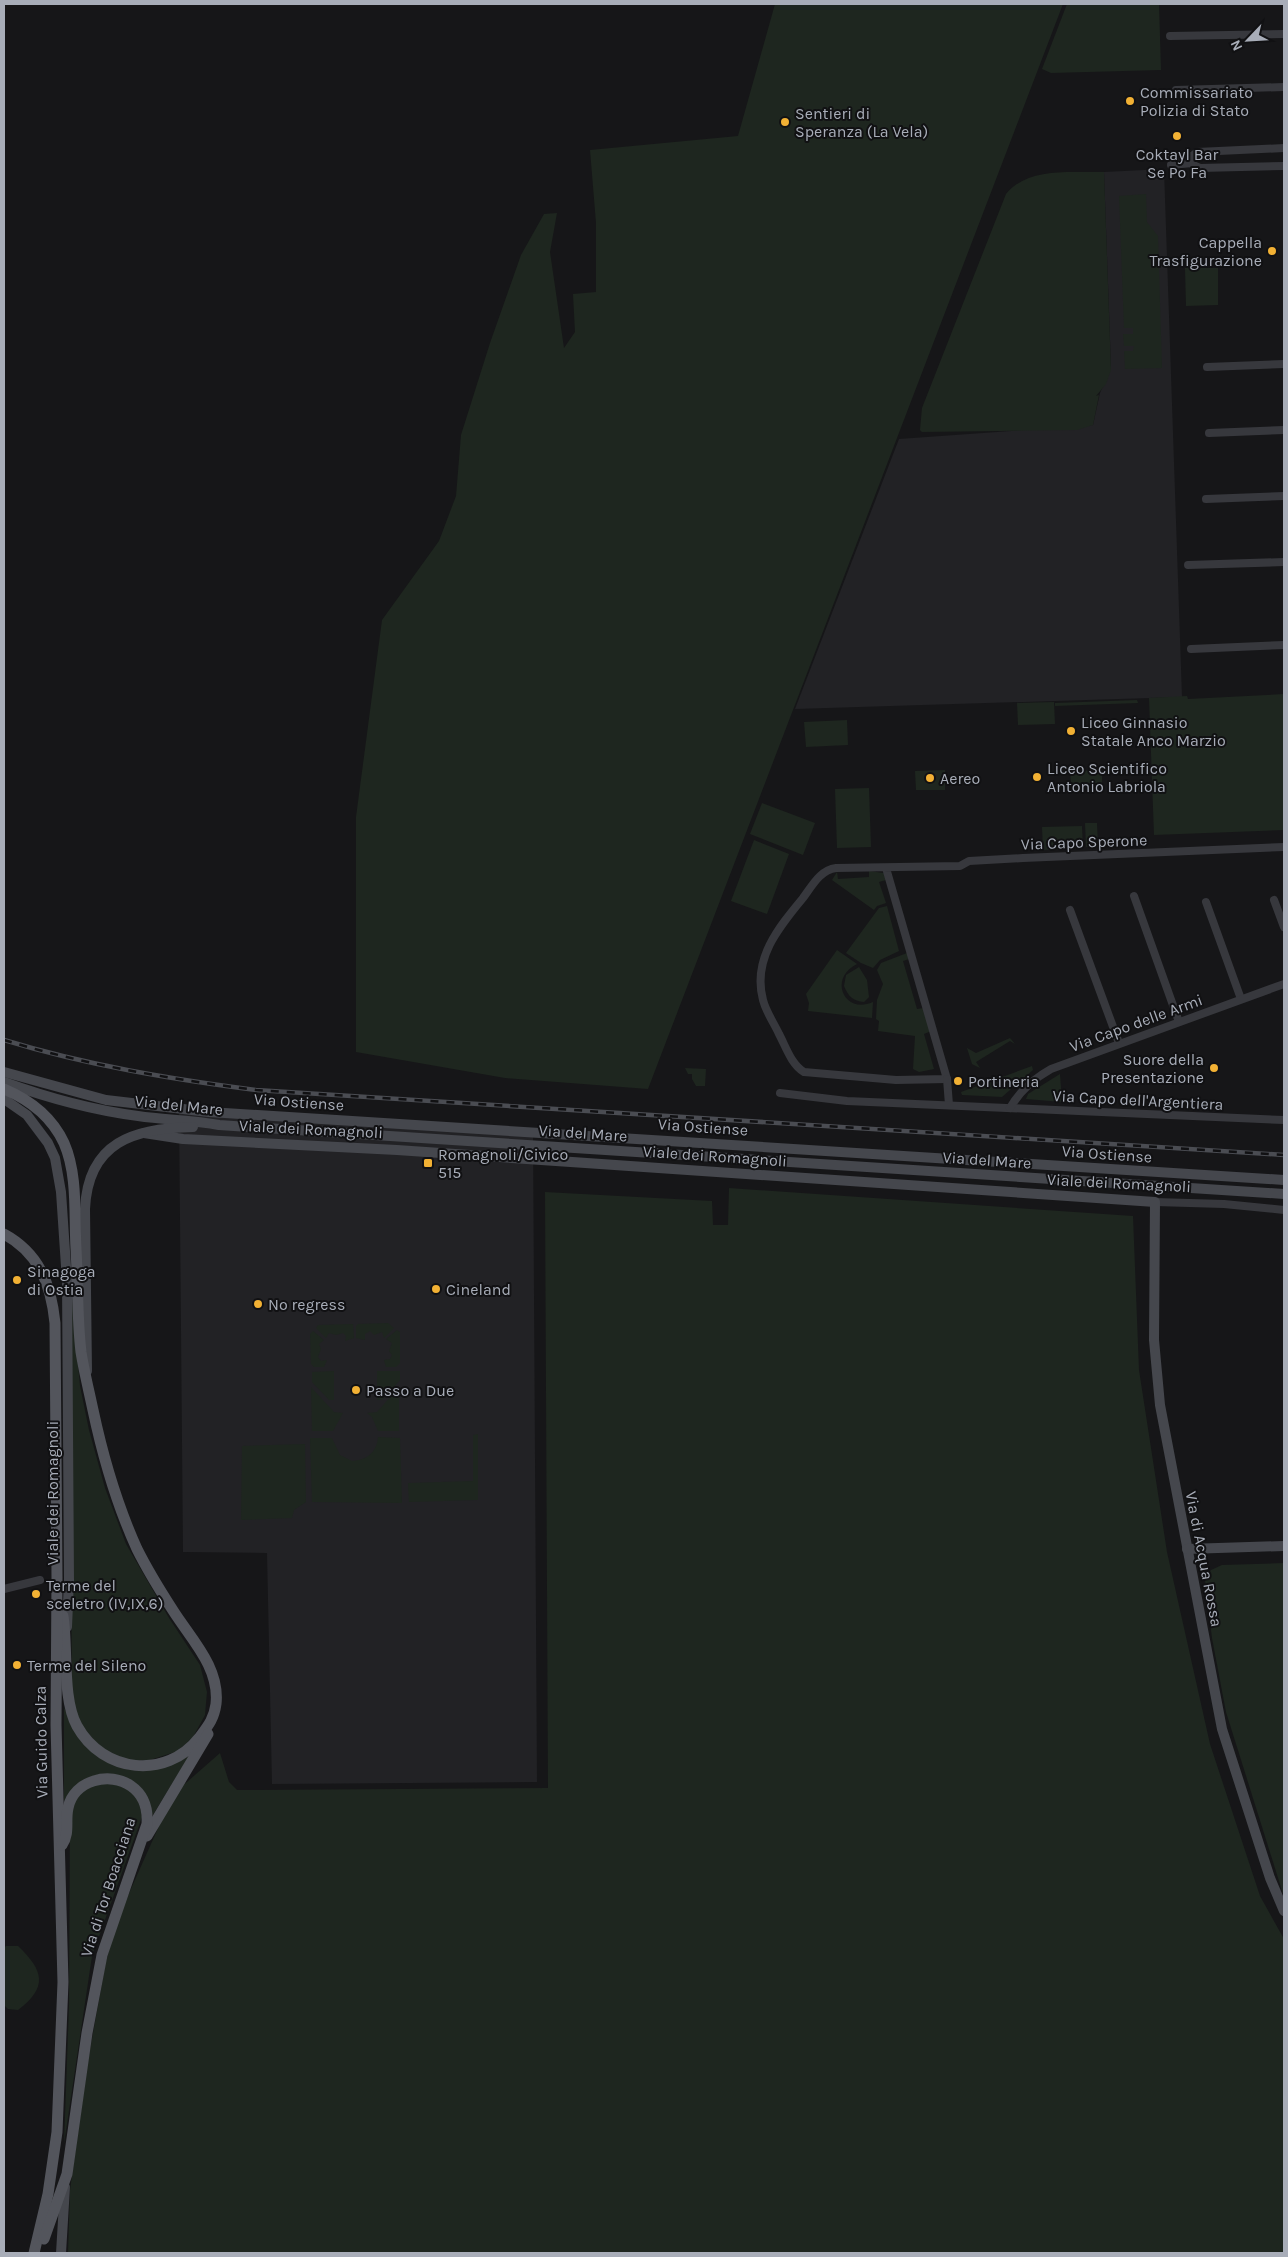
<svg xmlns="http://www.w3.org/2000/svg" width="1288" height="2257" font-family="Karla,sans-serif">
	<rect width="100%" height="100%" fill="#161618"/>
	<!-- built -->
	<g fill="#222225">
		<path d="M 1164,169 L 1182,697 L 795,709 L 899,439 L 1093,425 L 1100,393 L 1111,367 L 1104,172 Z"/>
		<path d="M 179,1109 L 533,1132 L 537,1782 L 272,1784 L 267,1553 L 183,1552 Z"/>
	</g>
	<!-- green -->
	<g fill="#1e261f">
		<path d="M 775,4 L 1063,4 L 648,1089 L 505,1078 L 356,1052 L 356,817 L 382,620 L 439,541 L 456,496 L 461,435 L 490,343 L 521,255 L 544,214 L 557,213 L 550,252 L 564,348 L 575,332 L 573,294 L 596,292 L 596,223 L 590,150 L 738,136 Z"/>
		<path d="M 1067,4 L 1159,4 L 1161,70 L 1051,73 L 1042,69 Z"/>
		<path d="M 1104,172 L 1111,370 L 1106,384 L 1096,396 L 1099,395 L 1093,425 L 1077,430 L 922,432 L 920,430 L 922,408 L 1006,194 C 1029,166 1072,173 1104,172 Z"/>
		<path d="M 1146,194 L 1147,222 L 1158,236 L 1162,368 L 1125,369 L 1124,351 L 1133,351 L 1134,346 L 1124,346 L 1123,334 L 1133,334 L 1133,328 L 1124,328 L 1119,196 Z"/>
		<path d="M 1185,268 L 1218,268 L 1218,305 L 1186,306 Z"/>
		<path d="M 1284,694 L 1284,830 L 1154,835 L 1149,698 L 1187,696 L 1188,699 Z"/>
		<path d="M 1137,700 L 1138,703 L 1055,706 L 1055,703 Z"/>
		<path d="M 1054,702 L 1055,724 L 1018,725 L 1017,703 Z"/>
		<path d="M 847,720 L 848,745 L 806,747 L 804,722 Z"/>
		<path d="M 945,770 L 945,790 L 916,790 L 915,771 Z"/>
		<path d="M 1102,770 L 1102,783 L 1071,784 L 1070,771 Z"/>
		<path d="M 869,788 L 871,847 L 837,848 L 835,789 Z"/>
		<path d="M 762,803 L 815,823 L 803,855 L 750,834 Z"/>
		<path d="M 1085,823 L 1097,823 L 1098,846 L 1086,847 Z"/>
		<path d="M 1082,826 L 1083,848 L 1043,850 L 1042,827 Z"/>
		<path d="M 754,840 L 789,854 L 767,914 L 731,901 Z"/>
		<path d="M 869,871 L 884,873 L 886,880 L 879,882 L 886,903 L 877,906 L 874,910 L 832,880 L 837,872 L 838,879 L 869,877 Z"/>
		<path d="M 887,906 L 899,951 L 880,960 L 873,968 L 861,963 L 846,953 L 879,908 Z"/>
		<path d="M 837,950 L 857,964 C 828,978 844,1015 873,1002 L 872,1018 L 808,1011 L 809,1003 L 806,994 Z"/>
		<path d="M 907,953 L 909,959 L 903,961 L 917,1009 L 924,1008 L 931,1031 L 924,1034 L 934,1069 L 919,1072 L 913,1069 L 915,1036 L 878,1031 L 879,1021 L 876,1019 L 877,1000 L 883,984 L 877,970 L 881,963 Z"/>
		<path d="M 859,967 L 867,980 L 869,997 L 864,1002 C 853,1001 848,996 844,986 L 846,975 Z"/>
		<path d="M 1010,1038 L 1015,1044 L 1010,1041 L 976,1062 L 980,1068 L 972,1064 L 967,1048 L 976,1053 Z"/>
		<path d="M 1032,1066 L 1033,1070 L 1002,1097 L 962,1095 L 961,1092 Z"/>
		<path d="M 685,1068 L 706,1069 L 705,1086 L 696,1086 L 692,1079 L 692,1074 L 688,1074 Z"/>
		<path d="M 1060,1074 L 1062,1102 L 1026,1099 L 1028,1094 Z"/>
		<path d="M 729,1188 L 1133,1216 L 1139,1370 L 1167,1552 L 1210,1744 L 1260,1896 L 1284,1939 L 1284,2253 L 68,2253 L 70,2190 L 88,2061 L 106,1961 L 118,1918 L 163,1817 L 179,1789 L 220,1753 L 229,1782 L 237,1790 L 548,1788 L 545,1192 L 712,1201 L 713,1225 L 728,1225 Z"/>
		<path d="M 69,1264 L 80,1386 L 89,1430 L 105,1488 L 126,1544 L 169,1618 L 200,1665 L 207,1692 L 205,1715 L 193,1737 L 178,1751 L 150,1760 L 130,1761 L 100,1748 L 77,1719 L 72,1696 Z"/>
		<path d="M 388,1323 L 394,1328 L 384,1338 L 382,1332 L 374,1335 L 370,1331 L 365,1334 L 365,1340 L 356,1338 L 356,1326 L 358,1324 Z"/>
		<path d="M 353,1324 L 354,1338 L 345,1341 L 346,1336 L 343,1333 L 336,1335 L 329,1333 L 326,1338 L 316,1328 L 318,1325 Z"/>
		<path d="M 397,1330 L 400,1332 L 400,1363 L 396,1367 L 386,1367 L 384,1360 L 390,1359 L 392,1355 L 389,1351 L 392,1343 L 386,1339 Z"/>
		<path d="M 313,1331 L 324,1340 L 319,1344 L 321,1349 L 318,1357 L 321,1361 L 327,1360 L 324,1367 L 314,1367 L 311,1364 L 310,1334 Z"/>
		<path d="M 334,1371 L 334,1400 L 329,1400 L 312,1382 L 312,1372 Z"/>
		<path d="M 377,1371 L 400,1371 L 400,1380 L 383,1399 L 377,1400 Z"/>
		<path d="M 311,1387 L 334,1412 L 343,1413 L 333,1431 L 312,1431 Z"/>
		<path d="M 399,1387 L 399,1431 L 378,1431 L 372,1417 L 367,1413 L 377,1412 Z"/>
		<path d="M 478,1434 L 478,1500 L 409,1502 L 408,1483 L 473,1481 L 473,1435 Z"/>
		<path d="M 378,1437 L 400,1438 L 402,1503 L 312,1502 L 310,1438 L 332,1438 L 340,1455 L 352,1461 C 367,1460 377,1452 378,1437 Z"/>
		<path d="M 305,1444 L 306,1502 L 294,1510 L 292,1518 L 241,1520 L 242,1446 Z"/>
		<path d="M 1284,1563 L 1284,1897 L 1226,1712 L 1212,1638 L 1205,1580 L 1211,1570 L 1222,1565 Z"/>
		<path d="M 64,1707 C 68,1716 71,1727 77,1735 C 88,1753 123,1774 144,1770 C 160,1768 179,1755 194,1748 L 151,1818 L 146,1800 L 104,1774 C 86,1775 72,1786 64,1802 Z"/>
		<path d="M 98,1781 C 123,1785 139,1788 142,1817 L 92,1956 L 64,2144 L 69,2005 L 70,1811 L 78,1793 Z"/>
		<path d="M 6,1946 L 18,1946 C 44,1971 48,1987 18,2010 L 8,2009 L 4,2005 L 4,1948 Z"/>
	</g>
	<g fill="none" stroke-linecap="round" stroke-linejoin="round">
		<!-- street -->
		<g stroke="#37383d" stroke-width="8">
			<path d="M 1170,36 L 1284,34"/>
			<path d="M 1176,90 L 1284,87"/>
			<path d="M 1284,148 L 1197,152 L 1192,156 L 1193,165 L 1200,168 L 1284,166"/>
			<path d="M 1171,156 L 1192,156"/>
			<path d="M 1171,165 L 1192,163"/>
			<path d="M 1207,367 L 1284,364"/>
			<path d="M 1209,433 L 1284,430"/>
			<path d="M 1206,499 L 1284,496"/>
			<path d="M 1188,565 L 1284,562"/>
			<path d="M 1191,649 L 1284,645"/>
			<path d="M 886,868 L 947,1079 L 896,1080 L 804,1072 C 791,1064 786,1047 779,1034 C 774,1023 766,1012 763,1000 C 752,959 779,927 803,898 C 812,886 820,870 836,868 L 960,866 L 969,861 L 1023,858 L 1284,847"/>
			<path d="M 1134,896 L 1179,1022"/>
			<path d="M 1274,900 L 1284,927"/>
			<path d="M 1206,902 L 1241,999"/>
			<path d="M 1070,910 L 1119,1043"/>
			<path d="M 947,1079 L 949,1105"/>
			<path d="M 780,1093 L 847,1101 L 1284,1120"/>
			<path d="M 1010,1108 C 1019,1092 1035,1078 1051,1069 L 1284,984"/>
			<path d="M 1155,1202 L 1224,1204 L 1284,1210"/>
			<path d="M 4,1589 L 40,1580"/>
		</g>
		<!-- secondary -->
		<g stroke="#45474d" stroke-width="10">
			<path d="M 4,1072 L 106,1100 L 209,1112 L 1284,1180"/>
			<path d="M 4,1082 C 48,1098 92,1110 138,1116 C 165,1120 192,1120 219,1125 L 1284,1194"/>
			<path d="M 4,1099 L 27,1115 L 48,1143 L 55,1158 L 61,1192 L 67,1281 L 69,1580 L 67,1627"/>
			<path d="M 144,1133 L 183,1139 L 397,1150 L 1155,1202 L 1154,1340 L 1160,1405 L 1222,1729 L 1270,1878 L 1284,1911"/>
			<path d="M 87,1371 L 85,1209 C 88,1142 134,1128 193,1127"/>
			<path d="M 1187,1549 L 1284,1546"/>
			<path d="M 61,2253 L 65,2187"/>
		</g>
		<!-- primary -->
		<g stroke="#53555c" stroke-width="11">
			<path d="M 4,1089 C 30,1100 52,1117 64,1143 C 78,1175 74,1215 76,1249 C 78,1283 77,1318 81,1352 C 84,1371 89,1391 93,1410 C 103,1457 117,1505 137,1549 C 148,1571 161,1592 174,1612 C 192,1640 220,1668 216,1704 C 214,1719 208,1726 199,1738 C 166,1780 103,1773 77,1726 C 62,1699 68,1648 63,1616"/>
			<path d="M 4,1234 C 39,1253 51,1284 55,1323 L 57,1577 L 56,1725 L 63,1982 L 57,2132 L 48,2194 L 34,2253"/>
			<path d="M 147,1836 L 208,1734"/>
			<path d="M 44,2239 L 67,2174 L 87,2033 L 102,1955 L 147,1824 C 148,1809 144,1795 131,1786 C 110,1771 74,1780 68,1808 C 65,1821 70,1833 62,1845"/>
		</g>
		<defs>
			<path id="rail" d="M 4,1040 C 86,1065 170,1079 256,1090 L 1284,1155"/>
		</defs>
		<!-- rail casing -->
		<use href="#rail" stroke="#4a4c52" stroke-width="4.5"/>
		<!-- rail -->
		<use href="#rail" stroke="#111113" stroke-width="2.5" stroke-dasharray="8" stroke-linecap="butt"/>
	</g>
	<!-- markers -->
	<g fill="#f2b134" stroke="#111113" stroke-width="2">
		<circle cx="1130" cy="101" r="5"/>
		<circle cx="785" cy="122" r="5"/>
		<circle cx="1177" cy="136" r="5"/>
		<circle cx="1272" cy="251" r="5"/>
		<circle cx="1071" cy="731" r="5"/>
		<circle cx="1037" cy="777" r="5"/>
		<circle cx="930" cy="778" r="5"/>
		<circle cx="1214" cy="1068" r="5"/>
		<circle cx="958" cy="1081" r="5"/>
		<rect x="423" y="1158" width="10" height="10" rx="2.5"/>
		<circle cx="17" cy="1280" r="5"/>
		<circle cx="436" cy="1289" r="5"/>
		<circle cx="258" cy="1304" r="5"/>
		<circle cx="356" cy="1390" r="5"/>
		<circle cx="36" cy="1594" r="5"/>
		<circle cx="17" cy="1665" r="5"/>
	</g>
	<g text-anchor="middle" dominant-baseline="central" stroke-width="4" stroke-linejoin="round" paint-order="stroke">
		<!-- poi labels -->
		<g font-size="16" fill="#a8adb8" stroke="#111113" text-anchor="start">
			<text x="1140" y="92">Commissariato<tspan x="1140" dy="18">Polizia di Stato</tspan></text>
			<text x="795" y="113">Sentieri di<tspan x="795" dy="18">Speranza (La Vela)</tspan></text>
			<text x="1177" y="154" text-anchor="middle">Coktayl Bar<tspan x="1177" dy="18">Se Po Fa</tspan></text>
			<text x="1262" y="242" text-anchor="end">Cappella<tspan x="1262" dy="18">Trasfigurazione</tspan></text>
			<text x="1081" y="722">Liceo Ginnasio<tspan x="1081" dy="18">Statale Anco Marzio</tspan></text>
			<text x="1047" y="768">Liceo Scientifico<tspan x="1047" dy="18">Antonio Labriola</tspan></text>
			<text x="940" y="778">Aereo</text>
			<text x="1204" y="1059" text-anchor="end">Suore della<tspan x="1204" dy="18">Presentazione</tspan></text>
			<text x="968" y="1081">Portineria</text>
			<text x="438" y="1154">Romagnoli/Civico<tspan x="438" dy="18">515</tspan></text>
			<text x="27" y="1271">Sinagoga<tspan x="27" dy="18">di Ostia</tspan></text>
			<text x="446" y="1289">Cineland</text>
			<text x="268" y="1304">No regress</text>
			<text x="366" y="1390">Passo a Due</text>
			<text x="46" y="1585">Terme del<tspan x="46" dy="18">sceletro (IV,IX,6)</tspan></text>
			<text x="27" y="1665">Terme del Sileno</text>
		</g>
		<!-- street labels -->
		<g font-size="16" fill="#a8adb8" stroke="#111113">
			<text transform="translate(1084 842) rotate(-2)">Via Capo Sperone</text>
			<text transform="translate(1136 1023) rotate(-20)">Via Capo delle Armi</text>
			<text transform="translate(1138 1100) rotate(3)">Via Capo dell'Argentiera</text>
			<text transform="translate(299 1102) rotate(4)">Via Ostiense</text>
			<text transform="translate(179 1105) rotate(6)">Via del Mare</text>
			<text transform="translate(703 1127) rotate(4)">Via Ostiense</text>
			<text transform="translate(311 1129) rotate(3)">Viale dei Romagnoli</text>
			<text transform="translate(583 1133) rotate(4)">Via del Mare</text>
			<text transform="translate(1107 1154) rotate(4)">Via Ostiense</text>
			<text transform="translate(715 1156) rotate(4)">Viale dei Romagnoli</text>
			<text transform="translate(987 1160) rotate(4)">Via del Mare</text>
			<text transform="translate(1119 1183) rotate(3)">Viale dei Romagnoli</text>
			<text transform="translate(52 1493) rotate(-90)">Viale dei Romagnoli</text>
			<text transform="translate(1204 1559) rotate(79)">Via di Acqua Rossa</text>
			<text transform="translate(41 1742) rotate(-91)">Via Guido Calza</text>
			<text transform="translate(108 1887) rotate(-72)">Via di Tor Boacciana</text>
		</g>
	</g>
	<!-- border -->
	<rect width="1288" height="2257" fill="none" stroke="#a8adb8" stroke-width="10"/>
	<!-- north arrow -->
	<g transform="translate(1248 40) rotate(245)" stroke="#111113" stroke-width="4" paint-order="stroke">
	<path d="M0-4L9 19L0 12L-9 19Z" fill="#a8adb8"/>
	<text y="-8" font-size="14" font-weight="bold" text-anchor="middle" fill="#a8adb8">N</text>
	</g>
</svg>
